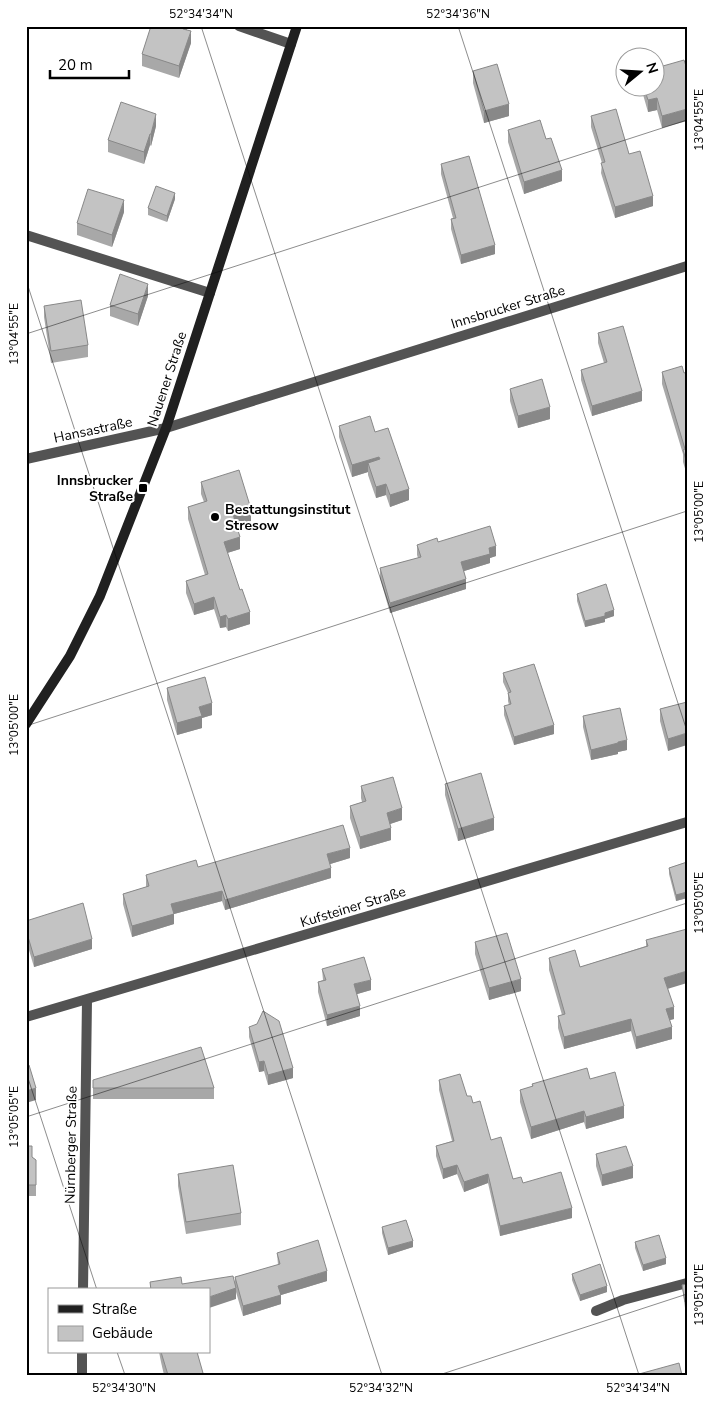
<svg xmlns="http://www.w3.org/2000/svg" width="713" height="1401" font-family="'Nunito Sans',sans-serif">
	<rect width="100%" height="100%" fill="#fff"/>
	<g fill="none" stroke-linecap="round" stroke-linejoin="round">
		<!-- lane -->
		<g stroke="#535353" stroke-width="10">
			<path d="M 239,26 L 291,44"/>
			<path d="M 26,235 L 210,293"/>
			<path d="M 596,1311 L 623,1300 L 687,1283"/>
		</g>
		<!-- street -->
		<g stroke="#535353" stroke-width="10">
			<path d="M 26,459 L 166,428 L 687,266"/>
			<path d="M 26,1017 L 687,822"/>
			<path d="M 83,1290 L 87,1000"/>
			<path d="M 82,1375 L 82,1352"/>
		</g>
		<!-- secondary -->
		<path stroke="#202020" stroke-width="10" d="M 26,724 L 70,656 L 100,596 L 166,428 L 297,26"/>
	</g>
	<!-- wall -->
	<g fill="#a8a8a8">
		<path d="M 187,26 L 187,30 L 191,43 L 179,78 L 142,66 L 142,54 Z"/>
		<path d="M 687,69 L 662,128 L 657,110 L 648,112 L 642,91 L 642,88 L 656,88 Z"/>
		<path d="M 473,71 L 509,116 L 484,123 L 473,83 Z"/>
		<path d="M 591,116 L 629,154 L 653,206 L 615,218 L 601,173 L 602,163 L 591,127 Z"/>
		<path d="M 156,126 L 151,146 L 150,145 L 144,164 L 108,152 L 108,140 Z"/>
		<path d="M 508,130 L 546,139 L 562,181 L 524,194 L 508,142 Z"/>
		<path d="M 441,164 L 495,254 L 461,264 L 451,229 L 451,219 L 453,218 L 441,174 Z"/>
		<path d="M 175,199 L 167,222 L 148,215 L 148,208 Z"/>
		<path d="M 124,212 L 112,247 L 77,235 L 77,223 Z"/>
		<path d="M 148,296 L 138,326 L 110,316 L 110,305 Z"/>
		<path d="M 44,306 L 88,345 L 88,357 L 51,363 L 44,317 Z"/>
		<path d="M 598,333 L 642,401 L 592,416 L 581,380 L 581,370 L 604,363 L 598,343 Z"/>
		<path d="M 662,372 L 684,373 L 687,372 L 687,475 L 683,462 L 683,454 L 662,384 Z"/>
		<path d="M 510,389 L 550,419 L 518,428 L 510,401 Z"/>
		<path d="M 339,426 L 375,432 L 409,500 L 390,507 L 386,495 L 376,498 L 368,475 L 368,472 L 352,477 L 339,437 Z"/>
		<path d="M 201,482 L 251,521 L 236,525 L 240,549 L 227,553 L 250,624 L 228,631 L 226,627 L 220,628 L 214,609 L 194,615 L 186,593 L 186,581 L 205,575 L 188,519 L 188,507 L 204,502 L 201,494 Z"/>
		<path d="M 438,542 L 496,556 L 490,558 L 490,563 L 464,571 L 466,589 L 390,613 L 380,578 L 380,568 L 418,558 L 417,555 L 417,545 Z"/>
		<path d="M 577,594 L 614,616 L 605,619 L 605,622 L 585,627 L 577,601 Z"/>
		<path d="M 503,673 L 554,734 L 514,745 L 504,715 L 504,706 L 509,705 L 508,701 L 508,693 L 503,682 Z"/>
		<path d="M 167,688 L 212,715 L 202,718 L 202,728 L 177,735 L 167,700 Z"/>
		<path d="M 687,702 L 668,751 L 660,721 L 660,709 Z"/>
		<path d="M 583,716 L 627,750 L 618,752 L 618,754 L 591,760 L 583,727 Z"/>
		<path d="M 445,784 L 494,830 L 458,841 L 445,795 Z"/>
		<path d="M 361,786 L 402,820 L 390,824 L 391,840 L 360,849 L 350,818 L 350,806 L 362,802 L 361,798 Z"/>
		<path d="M 350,858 L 330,864 L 331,878 L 225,910 L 222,901 L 174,914 L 174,924 L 132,937 L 123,904 L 123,894 L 146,887 L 146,875 L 198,867 Z"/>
		<path d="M 687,862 L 687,898 L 676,901 L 669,874 L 669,868 Z"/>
		<path d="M 26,921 L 92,949 L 34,967 L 26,940 Z"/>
		<path d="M 646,940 L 668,989 L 674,1019 L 670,1020 L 672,1039 L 636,1049 L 631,1031 L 564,1049 L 558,1028 L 558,1016 L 562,1015 L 549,970 L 549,958 L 580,967 L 646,946 Z"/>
		<path d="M 475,942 L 521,991 L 489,1000 L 475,954 Z"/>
		<path d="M 322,969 L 371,990 L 357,994 L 360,1016 L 327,1026 L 318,992 L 318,982 L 323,980 Z"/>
		<path d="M 249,1027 L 293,1078 L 268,1085 L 264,1071 L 259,1072 L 249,1037 Z"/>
		<path d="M 590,1079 L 624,1118 L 586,1129 L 584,1122 L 531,1139 L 520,1102 L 520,1090 L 532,1087 L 532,1084 Z"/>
		<path d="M 93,1080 L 214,1088 L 214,1099 L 93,1099 Z"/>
		<path d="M 439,1080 L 467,1096 L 473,1103 L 491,1140 L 513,1179 L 523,1183 L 572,1218 L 500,1236 L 488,1183 L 464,1192 L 457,1174 L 443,1179 L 436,1156 L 436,1146 L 452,1141 L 439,1090 Z"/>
		<path d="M 26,1146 L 32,1157 L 36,1160 L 36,1196 L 26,1196 Z"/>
		<path d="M 596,1154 L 633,1178 L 602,1186 L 596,1166 Z"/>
		<path d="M 178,1174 L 241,1213 L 241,1225 L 186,1234 L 178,1186 Z"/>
		<path d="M 382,1227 L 413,1247 L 388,1255 L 382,1233 Z"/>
		<path d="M 635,1242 L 666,1264 L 643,1271 L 635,1248 Z"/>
		<path d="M 277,1253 L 327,1281 L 281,1295 L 281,1304 L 243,1316 L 236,1292 L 236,1299 L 209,1290 L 150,1290 L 150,1282 L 182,1284 L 235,1282 L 235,1277 L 278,1265 Z"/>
		<path d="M 572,1274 L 607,1292 L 580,1301 L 572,1280 Z"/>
		<path d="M 687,1284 L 687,1308 L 685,1308 L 682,1285 Z"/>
		<path d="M 159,1352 L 197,1352 L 203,1375 L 164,1375 L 161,1362 Z"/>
	</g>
	<!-- shaded-wall -->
	<g fill="#888">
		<path d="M 184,26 L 187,26 L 187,30 L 183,29 Z"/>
		<path d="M 191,31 L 191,43 L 179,78 L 179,66 Z"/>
		<path d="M 657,98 L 657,110 L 648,112 L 648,100 Z"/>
		<path d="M 509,104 L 509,116 L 484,123 L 484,111 Z"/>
		<path d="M 687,109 L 687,121 L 662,128 L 662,116 Z"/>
		<path d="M 156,114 L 156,126 L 151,146 L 151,134 Z"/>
		<path d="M 150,134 L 150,145 L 144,164 L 144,152 Z"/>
		<path d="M 562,170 L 562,181 L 524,194 L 524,182 Z"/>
		<path d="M 175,193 L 175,199 L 167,222 L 167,216 Z"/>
		<path d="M 653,196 L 653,206 L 615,218 L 615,207 Z"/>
		<path d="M 124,200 L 124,212 L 112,247 L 112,235 Z"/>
		<path d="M 495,245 L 495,254 L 461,264 L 461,255 Z"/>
		<path d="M 148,284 L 148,296 L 138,326 L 138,314 Z"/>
		<path d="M 642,391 L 642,401 L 592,416 L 592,406 Z"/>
		<path d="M 550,407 L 550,419 L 518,428 L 518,416 Z"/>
		<path d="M 379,457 L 379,468 L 368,463 L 368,472 L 352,477 L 352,465 Z"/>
		<path d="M 386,484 L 386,495 L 376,498 L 376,487 Z"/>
		<path d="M 409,489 L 409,500 L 390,507 L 390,495 Z"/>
		<path d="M 251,509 L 251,521 L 233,526 L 233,514 Z"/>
		<path d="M 240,537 L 240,549 L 224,554 L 224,542 Z"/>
		<path d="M 496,546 L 496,556 L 490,558 L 490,563 L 461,572 L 461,562 L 489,548 Z"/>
		<path d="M 466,579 L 466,589 L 390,613 L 390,603 Z"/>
		<path d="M 214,597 L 214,609 L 194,615 L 194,604 Z"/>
		<path d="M 614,610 L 614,616 L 605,619 L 605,622 L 585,627 L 585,621 L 605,613 Z"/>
		<path d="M 250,612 L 250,624 L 228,631 L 228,619 Z"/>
		<path d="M 226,615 L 226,627 L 220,628 L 220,617 Z"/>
		<path d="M 212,703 L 212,715 L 202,718 L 202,728 L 177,735 L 177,723 L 199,707 Z"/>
		<path d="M 554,725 L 554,734 L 514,745 L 514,737 Z"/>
		<path d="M 687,733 L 687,745 L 668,751 L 668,739 Z"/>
		<path d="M 627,740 L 627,750 L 618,752 L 618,742 Z"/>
		<path d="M 618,743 L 618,754 L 591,760 L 591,750 Z"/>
		<path d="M 402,808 L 402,820 L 387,825 L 387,813 Z"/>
		<path d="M 494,818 L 494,830 L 458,841 L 458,829 Z"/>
		<path d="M 391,828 L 391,840 L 360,849 L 360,837 Z"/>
		<path d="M 350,848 L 350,858 L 327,865 L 327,854 Z"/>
		<path d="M 331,868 L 331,878 L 225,910 L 225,900 Z"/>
		<path d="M 222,891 L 222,901 L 174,914 L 174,924 L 132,937 L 132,926 L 171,904 Z"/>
		<path d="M 687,892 L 687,898 L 676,901 L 676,895 Z"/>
		<path d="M 92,939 L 92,949 L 34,967 L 34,957 Z"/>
		<path d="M 687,971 L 687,983 L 664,990 L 664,978 Z"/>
		<path d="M 521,979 L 521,991 L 489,1000 L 489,988 Z"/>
		<path d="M 371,980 L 371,990 L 354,995 L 354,984 Z"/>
		<path d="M 360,1006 L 360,1016 L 327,1026 L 327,1015 Z"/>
		<path d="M 674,1007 L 674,1019 L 666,1021 L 666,1009 Z"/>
		<path d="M 631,1019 L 631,1031 L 564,1049 L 564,1037 Z"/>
		<path d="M 672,1027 L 672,1039 L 636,1049 L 636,1037 Z"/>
		<path d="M 264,1061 L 264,1071 L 259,1072 L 259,1062 Z"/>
		<path d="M 293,1068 L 293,1078 L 268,1085 L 268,1075 Z"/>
		<path d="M 36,1088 L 36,1100 L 26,1103 L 26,1091 Z"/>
		<path d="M 624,1106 L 624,1118 L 586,1129 L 586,1117 Z"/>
		<path d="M 584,1111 L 584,1122 L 531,1139 L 531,1127 Z"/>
		<path d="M 457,1165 L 457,1174 L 443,1179 L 443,1169 Z"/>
		<path d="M 633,1166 L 633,1178 L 602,1186 L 602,1175 Z"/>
		<path d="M 488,1174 L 488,1183 L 464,1192 L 464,1182 Z"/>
		<path d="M 572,1208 L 572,1218 L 500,1236 L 500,1226 Z"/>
		<path d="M 413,1241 L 413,1247 L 388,1255 L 388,1248 Z"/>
		<path d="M 666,1258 L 666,1264 L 643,1271 L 643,1265 Z"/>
		<path d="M 327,1271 L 327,1281 L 281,1295 L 281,1304 L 243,1316 L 243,1306 L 278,1286 Z"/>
		<path d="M 607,1286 L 607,1292 L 580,1301 L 580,1295 Z"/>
		<path d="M 236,1288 L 236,1299 L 209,1308 L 209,1297 Z"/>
	</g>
	<!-- building -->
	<g fill="#c3c3c3" stroke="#888">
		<path d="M 151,26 L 184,26 L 183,29 L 191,31 L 179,66 L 142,54 Z"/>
		<path d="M 684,60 L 687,69 L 687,109 L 662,116 L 657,98 L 648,100 L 644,88 L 656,88 L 656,68 Z"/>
		<path d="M 497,64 L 509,104 L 484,111 L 473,71 Z"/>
		<path d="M 121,102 L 156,114 L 151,134 L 150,134 L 144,152 L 108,140 Z"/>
		<path d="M 616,109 L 629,154 L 640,151 L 653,196 L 615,207 L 601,163 L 605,162 L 591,116 Z"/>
		<path d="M 540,120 L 546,139 L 551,138 L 562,170 L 524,182 L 508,130 Z"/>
		<path d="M 469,156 L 495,245 L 461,255 L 451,219 L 456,218 L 441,164 Z"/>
		<path d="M 156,186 L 175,193 L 167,216 L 148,208 Z"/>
		<path d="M 88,189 L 124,200 L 112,235 L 77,223 Z"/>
		<path d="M 120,274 L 148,284 L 138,314 L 110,305 Z"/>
		<path d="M 81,300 L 88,345 L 51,351 L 44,306 Z"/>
		<path d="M 623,326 L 642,391 L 592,406 L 581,370 L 607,362 L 598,333 Z"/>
		<path d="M 682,366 L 684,373 L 687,372 L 687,463 L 683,450 L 685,449 L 662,372 Z"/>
		<path d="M 542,379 L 550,407 L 518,416 L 510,389 Z"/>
		<path d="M 370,416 L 375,432 L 388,428 L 409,489 L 390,495 L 386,484 L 376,487 L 368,463 L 380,459 L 379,457 L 352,465 L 339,426 Z"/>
		<path d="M 239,470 L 251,509 L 233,514 L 240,537 L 224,542 L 240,590 L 242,589 L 250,612 L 228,619 L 226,615 L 220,617 L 214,597 L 194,604 L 186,581 L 208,574 L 188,507 L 207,501 L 201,482 Z"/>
		<path d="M 490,526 L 496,546 L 489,548 L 490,554 L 461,562 L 466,579 L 390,603 L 380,568 L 421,557 L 417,545 L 437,538 L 438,542 Z"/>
		<path d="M 606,584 L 614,610 L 605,613 L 605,616 L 585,621 L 577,594 Z"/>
		<path d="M 534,664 L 554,725 L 514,737 L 504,706 L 511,704 L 508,693 L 511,692 L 503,673 Z"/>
		<path d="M 205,677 L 212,703 L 199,707 L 202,716 L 177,723 L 167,688 Z"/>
		<path d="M 687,702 L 687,733 L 668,739 L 660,709 Z"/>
		<path d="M 620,708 L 627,740 L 618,742 L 618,743 L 591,750 L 583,716 Z"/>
		<path d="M 481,773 L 494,818 L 458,829 L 445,784 Z"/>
		<path d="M 393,777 L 402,808 L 387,813 L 391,828 L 360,837 L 350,806 L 366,801 L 361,786 Z"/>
		<path d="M 343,825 L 350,848 L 327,854 L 331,868 L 225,900 L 222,891 L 171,904 L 174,914 L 132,926 L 123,894 L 149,886 L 146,875 L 196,860 L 198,867 Z"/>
		<path d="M 687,862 L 687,892 L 676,895 L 669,868 Z"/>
		<path d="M 83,903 L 92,939 L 34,957 L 26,930 L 26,921 Z"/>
		<path d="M 687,929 L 687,971 L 664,978 L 674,1007 L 666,1009 L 672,1027 L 636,1037 L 631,1019 L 564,1037 L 558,1016 L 565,1014 L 549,958 L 575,950 L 580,967 L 648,946 L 646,940 Z"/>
		<path d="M 507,933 L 521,979 L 489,988 L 475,942 Z"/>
		<path d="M 364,957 L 371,980 L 354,984 L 360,1006 L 327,1015 L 318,982 L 326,980 L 322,969 Z"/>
		<path d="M 263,1011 L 279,1021 L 293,1068 L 268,1075 L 264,1061 L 259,1062 L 249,1027 L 257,1024 Z"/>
		<path d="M 201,1047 L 214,1088 L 93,1088 L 93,1080 Z"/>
		<path d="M 26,1063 L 29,1065 L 36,1088 L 26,1091 Z"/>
		<path d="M 587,1068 L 590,1079 L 615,1072 L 624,1106 L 586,1117 L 584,1111 L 531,1127 L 520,1090 L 533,1086 L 532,1084 Z"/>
		<path d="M 460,1074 L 467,1096 L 471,1096 L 473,1103 L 480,1101 L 491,1140 L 501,1137 L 513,1179 L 521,1177 L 523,1183 L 561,1172 L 572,1208 L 500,1226 L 488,1174 L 464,1182 L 457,1165 L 443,1169 L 436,1146 L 454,1141 L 439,1080 Z"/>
		<path d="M 26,1146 L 32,1146 L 32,1157 L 36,1160 L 36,1185 L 26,1185 Z"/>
		<path d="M 626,1146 L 633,1166 L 602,1175 L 596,1154 Z"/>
		<path d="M 233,1165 L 241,1213 L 186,1222 L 178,1174 Z"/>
		<path d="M 406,1220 L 413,1241 L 388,1248 L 382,1227 Z"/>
		<path d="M 659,1235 L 666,1258 L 643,1265 L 635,1242 Z"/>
		<path d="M 318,1240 L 327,1271 L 278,1286 L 281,1295 L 243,1306 L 235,1277 L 280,1264 L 277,1253 Z"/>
		<path d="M 600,1264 L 607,1286 L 580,1295 L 572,1274 Z"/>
		<path d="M 233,1276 L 236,1288 L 209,1297 L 209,1290 L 151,1290 L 150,1282 L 181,1277 L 182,1284 Z"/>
		<path d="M 687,1284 L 687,1302 L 685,1302 L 682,1285 Z"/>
		<path d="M 161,1352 L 197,1352 L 203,1373 L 198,1375 L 168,1375 Z"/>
		<path d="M 679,1363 L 682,1375 L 639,1374 Z"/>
	</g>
	<!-- ticks -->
	<path fill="none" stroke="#000" stroke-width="1" stroke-opacity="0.45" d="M 201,26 L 639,1375M 458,26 L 687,731M 26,280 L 382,1375M 26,334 L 687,120M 26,726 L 687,511M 26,1072 L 97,1290M 26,1117 L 687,903M 117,1352 L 125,1375M 439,1375 L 687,1294"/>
	<!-- markers -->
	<g fill="#000" stroke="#fff" stroke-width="2">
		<rect x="138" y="483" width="10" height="10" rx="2.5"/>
		<circle cx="215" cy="517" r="5"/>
	</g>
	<g text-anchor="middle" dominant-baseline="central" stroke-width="4" stroke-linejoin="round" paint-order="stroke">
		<!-- street labels -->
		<g font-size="14" fill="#000" stroke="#fff">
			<text transform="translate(508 307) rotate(-17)">Innsbrucker Straße</text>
			<text transform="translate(167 379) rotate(-72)">Nauener Straße</text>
			<text transform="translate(93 430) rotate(-12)">Hansastraße</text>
			<text transform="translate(353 907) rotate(-17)">Kufsteiner Straße</text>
			<text transform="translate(71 1145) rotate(-89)">Nürnberger Straße</text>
		</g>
		<!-- poi labels -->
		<g font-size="14" font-weight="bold" fill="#000" stroke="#fff" text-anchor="end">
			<text x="133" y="480">Innsbrucker<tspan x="133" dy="16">Straße</tspan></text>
			<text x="225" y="509" text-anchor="start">Bestattungsinstitut<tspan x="225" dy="16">Stresow</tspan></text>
		</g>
	</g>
	<!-- border -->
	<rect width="713" height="1401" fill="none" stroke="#ffffff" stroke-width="55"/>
	<!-- legend -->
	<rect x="48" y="1288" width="162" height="65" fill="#ffffff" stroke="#999999"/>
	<rect x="58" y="1305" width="25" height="8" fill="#202020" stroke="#999999"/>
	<text x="92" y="1314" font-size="15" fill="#000000">Straße</text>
	<rect x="58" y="1326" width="25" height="15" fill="#c3c3c3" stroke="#999999"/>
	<text x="92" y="1338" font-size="15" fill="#000000">Gebäude</text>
	<!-- north arrow -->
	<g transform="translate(640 72) rotate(72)"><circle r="24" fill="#ffffff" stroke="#999999"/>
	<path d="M0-4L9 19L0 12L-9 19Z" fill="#000000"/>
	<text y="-8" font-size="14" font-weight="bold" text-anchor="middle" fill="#000000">N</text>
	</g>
	<!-- scale -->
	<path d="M50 70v8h79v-8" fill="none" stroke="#000000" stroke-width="2.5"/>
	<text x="58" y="70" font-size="15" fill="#000000" stroke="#ffffff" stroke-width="4" paint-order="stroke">20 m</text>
	<rect x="28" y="28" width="658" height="1346" fill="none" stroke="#000" stroke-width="2"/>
	<g font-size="12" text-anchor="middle" fill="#000">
		<text x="201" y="18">52°34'34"N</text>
		<text x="458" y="18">52°34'36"N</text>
		<text transform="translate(699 120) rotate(-90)" y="4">13°04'55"E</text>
		<text transform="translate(14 334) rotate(-90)" y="4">13°04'55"E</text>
		<text transform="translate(699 512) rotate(-90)" y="4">13°05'00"E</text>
		<text transform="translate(14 725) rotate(-90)" y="4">13°05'00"E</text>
		<text transform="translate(699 903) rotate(-90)" y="4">13°05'05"E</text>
		<text transform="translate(14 1117) rotate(-90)" y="4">13°05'05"E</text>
		<text transform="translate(699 1295) rotate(-90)" y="4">13°05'10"E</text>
		<text x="124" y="1392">52°34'30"N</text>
		<text x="381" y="1392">52°34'32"N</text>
		<text x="638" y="1392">52°34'34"N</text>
	</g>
</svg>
